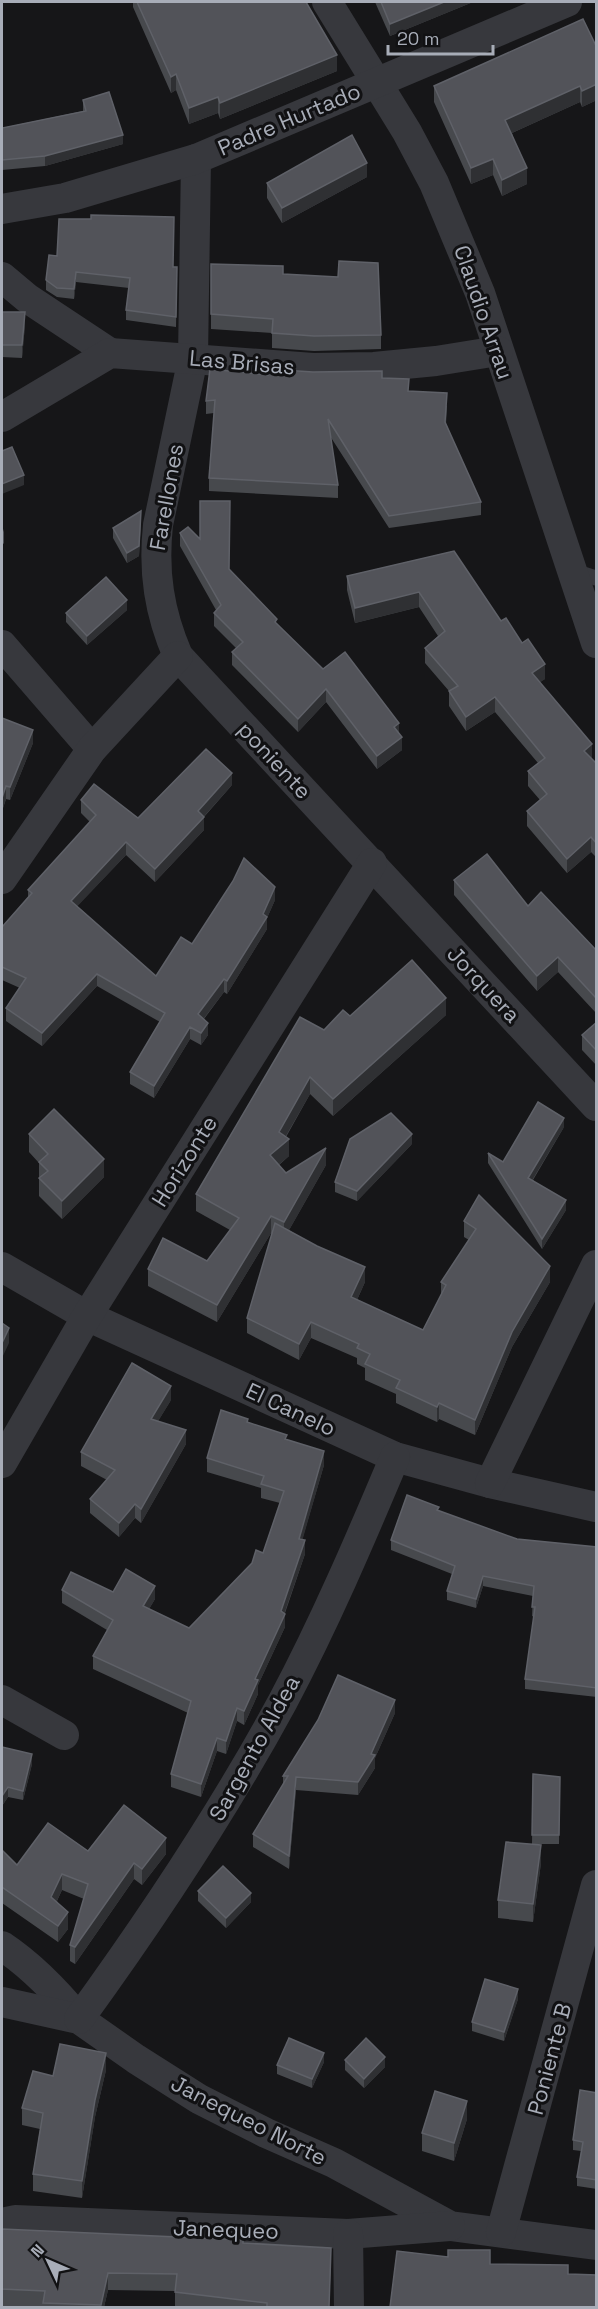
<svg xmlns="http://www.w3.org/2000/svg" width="598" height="2309" font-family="'Space Grotesk',sans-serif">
	<rect width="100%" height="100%" fill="#161618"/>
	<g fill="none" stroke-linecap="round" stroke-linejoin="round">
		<!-- lane -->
		<path stroke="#37383d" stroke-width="15" d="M 571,570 L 596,578"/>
		<!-- street -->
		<g stroke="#37383d" stroke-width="30">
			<path d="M 327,2 L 407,132 L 434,183 L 480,293 L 596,643"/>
			<path d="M 196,159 L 193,358 L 158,525 C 153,572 159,612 178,656 L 596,1106"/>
			<path d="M 2,209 L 65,198 L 196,159 L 567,2"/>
			<path d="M 2,277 L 27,298 L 110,353"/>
			<path d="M 2,417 L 110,353 L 313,368 L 374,367 L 436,361 L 498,351"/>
			<path d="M 2,645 L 92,749"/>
			<path d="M 2,879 L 92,749 L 178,656"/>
			<path d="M 2,1267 L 87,1316 L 395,1457 L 490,1483 L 596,1507"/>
			<path d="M 2,1463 L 87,1316 L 372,863"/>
			<path d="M 490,1483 L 596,1265"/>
			<path d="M 2,1700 L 64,1735"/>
			<path d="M 2,1946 C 32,1966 56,1991 79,2019"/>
			<path d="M 2,2002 L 79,2019 L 136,2059 L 199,2099 L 266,2133 L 334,2163 L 450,2226 L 596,2245"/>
			<path d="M 79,2019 C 153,1917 223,1812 283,1701 C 325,1622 360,1540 395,1457"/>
			<path d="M 2,2223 L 15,2220 L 348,2234 L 450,2226"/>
			<path d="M 501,2232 L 596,1885"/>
			<path d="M 348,2234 L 349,2308"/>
		</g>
	</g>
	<!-- wall -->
	<g fill="#47494d">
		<path d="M 133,2 L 306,2 L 337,71 L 220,119 L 218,113 L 189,124 L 176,90 L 171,93 L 133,7 Z"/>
		<path d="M 375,2 L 473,2 L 390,36 Z"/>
		<path d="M 597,48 L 597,100 L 582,107 L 580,102 L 512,133 L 527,184 L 502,196 L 493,175 L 471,184 L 434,102 L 434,86 Z"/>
		<path d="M 83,100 L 123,144 L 45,166 L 2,170 L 2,128 L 83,111 Z"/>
		<path d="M 367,177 L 282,223 L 267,198 L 267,183 Z"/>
		<path d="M 49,255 L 177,267 L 176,327 L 126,320 L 126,310 L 129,288 L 76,282 L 74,299 L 57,297 L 46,290 L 46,280 Z"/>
		<path d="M 211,264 L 283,274 L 381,335 L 381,349 L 314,351 L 272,348 L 272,333 L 211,329 Z"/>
		<path d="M 2,312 L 25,325 L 22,358 L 2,357 Z"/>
		<path d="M 268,375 L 382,378 L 409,391 L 447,406 L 446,424 L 481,502 L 481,515 L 389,528 L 330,436 L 338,485 L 338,498 L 209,491 L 209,478 L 214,413 L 206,414 L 206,401 Z"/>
		<path d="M 141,521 L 139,556 L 127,563 L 113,538 L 113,528 Z"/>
		<path d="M 180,533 L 200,539 L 229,569 L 277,624 L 323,669 L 399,733 L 402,750 L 377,769 L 326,702 L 298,732 L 232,665 L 232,652 L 236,648 L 214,626 L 214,613 L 216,610 L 180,546 Z"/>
		<path d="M 454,551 L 501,621 L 545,679 L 539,682 L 592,759 L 597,764 L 597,858 L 591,852 L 567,873 L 527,826 L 527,811 L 540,800 L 528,786 L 528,771 L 538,763 L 495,712 L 466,731 L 449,706 L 449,691 L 425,663 L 425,648 L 438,636 L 419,607 L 355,623 L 347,590 L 347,576 Z"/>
		<path d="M 127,610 L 87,645 L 66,622 L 66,613 Z"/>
		<path d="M 2,720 L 33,743 L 10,800 L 6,799 L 2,811 Z"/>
		<path d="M 232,785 L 204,817 L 204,830 L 155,882 L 126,855 L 77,906 L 156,976 L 192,944 L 275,900 L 267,918 L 267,929 L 227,994 L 224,992 L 204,1019 L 208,1035 L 201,1045 L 190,1039 L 154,1098 L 130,1084 L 130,1072 L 160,1022 L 97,986 L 42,1046 L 6,1021 L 6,1008 L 20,988 L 2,980 L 2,927 L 28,897 L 28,890 L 90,822 L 81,813 L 81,800 L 138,818 Z"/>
		<path d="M 454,880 L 528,906 L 597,951 L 597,1066 L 582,1050 L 582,1035 L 595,1024 L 596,1013 L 558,972 L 537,991 L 454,895 Z"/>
		<path d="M 446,1015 L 333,1116 L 310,1094 L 286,1137 L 289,1156 L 279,1165 L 286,1173 L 326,1165 L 289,1230 L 365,1282 L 357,1300 L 423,1330 L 441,1295 L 441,1282 L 469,1240 L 464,1237 L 464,1221 L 479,1195 L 550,1282 L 512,1347 L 475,1435 L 439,1419 L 437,1422 L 396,1403 L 396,1394 L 365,1380 L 365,1368 L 357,1364 L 357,1358 L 311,1338 L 299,1360 L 247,1333 L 247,1318 L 272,1234 L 271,1233 L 217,1322 L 148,1286 L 148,1269 L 207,1261 L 230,1230 L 196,1211 L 196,1194 L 324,1030 L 350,1016 Z"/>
		<path d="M 564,1127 L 533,1180 L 566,1210 L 542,1249 L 488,1163 L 488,1153 L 503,1162 Z"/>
		<path d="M 29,1134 L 104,1177 L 62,1219 L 39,1196 L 39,1163 L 29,1152 Z"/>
		<path d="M 412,1144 L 357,1201 L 335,1192 L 335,1182 Z"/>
		<path d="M 171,1400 L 158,1421 L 186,1444 L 141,1523 L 135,1518 L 119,1537 L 90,1513 L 90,1499 L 107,1480 L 81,1466 L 81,1452 Z"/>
		<path d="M 248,1423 L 287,1440 L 324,1465 L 302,1540 L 305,1554 L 285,1613 L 285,1627 L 258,1685 L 258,1694 L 244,1725 L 237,1721 L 226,1754 L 217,1751 L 201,1797 L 171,1787 L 171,1774 L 188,1713 L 93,1669 L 93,1656 L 107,1630 L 62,1603 L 62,1590 L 113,1592 L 155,1599 L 149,1609 L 189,1628 L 263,1553 L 280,1503 L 261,1498 L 261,1488 L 207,1472 L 207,1458 Z"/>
		<path d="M 439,1511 L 517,1539 L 597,1547 L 597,1697 L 525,1689 L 525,1679 L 534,1617 L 532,1616 L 533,1596 L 483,1586 L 476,1608 L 447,1600 L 447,1591 L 452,1574 L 391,1550 L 391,1540 Z"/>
		<path d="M 395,1713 L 375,1758 L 375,1768 L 358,1795 L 296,1790 L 289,1869 L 253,1847 L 253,1834 L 283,1785 L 283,1776 Z"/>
		<path d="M 2,1747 L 32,1764 L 23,1800 L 8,1797 L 2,1806 Z"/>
		<path d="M 533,1774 L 560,1777 L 559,1844 L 534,1844 L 541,1863 L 533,1922 L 498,1918 L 498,1900 L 532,1844 Z"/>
		<path d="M 2,1850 L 17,1865 L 88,1851 L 166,1854 L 142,1885 L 134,1879 L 75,1964 L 70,1961 L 70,1945 L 84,1899 L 62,1890 L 57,1901 L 68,1929 L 58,1942 L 2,1903 Z"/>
		<path d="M 198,1891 L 251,1902 L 226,1928 L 198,1901 Z"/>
		<path d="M 518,1999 L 504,2041 L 472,2031 L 472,2022 Z"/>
		<path d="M 345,2060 L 385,2067 L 364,2088 L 345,2070 Z"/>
		<path d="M 324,2062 L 312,2088 L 277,2074 L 277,2065 Z"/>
		<path d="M 106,2070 L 95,2117 L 82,2198 L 33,2191 L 33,2174 L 40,2129 L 22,2125 L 22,2108 L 53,2076 Z"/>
		<path d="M 597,2093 L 597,2189 L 577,2186 L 577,2177 L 581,2151 L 573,2150 L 573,2140 Z"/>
		<path d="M 467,2119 L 454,2161 L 422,2151 L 422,2133 Z"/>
		<path d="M 2,2229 L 243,2243 L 331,2265 L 329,2307 L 175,2307 L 175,2291 L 108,2290 L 104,2307 L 34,2307 L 2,2306 Z"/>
	</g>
	<!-- shaded-wall -->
	<g fill="#2f3033">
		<path d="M 444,2 L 473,2 L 390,36 L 390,24 Z"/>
		<path d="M 337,55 L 337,71 L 220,119 L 220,103 Z"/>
		<path d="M 176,74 L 176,90 L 171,93 L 171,77 Z"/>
		<path d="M 597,84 L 597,100 L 582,107 L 582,91 Z"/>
		<path d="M 580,86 L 580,102 L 505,136 L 505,120 Z"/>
		<path d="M 218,97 L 218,113 L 189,124 L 189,108 Z"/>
		<path d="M 123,135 L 123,144 L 45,166 L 45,156 Z"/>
		<path d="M 493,159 L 493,175 L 471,184 L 471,168 Z"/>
		<path d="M 367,163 L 367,177 L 282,223 L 282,208 Z"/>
		<path d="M 527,168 L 527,184 L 502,196 L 502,180 Z"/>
		<path d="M 76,272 L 76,282 L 74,299 L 74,289 Z"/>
		<path d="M 25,312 L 25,325 L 22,358 L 22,345 Z"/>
		<path d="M 24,475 L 24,485 L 2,494 L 2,484 Z"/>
		<path d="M 141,511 L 139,556 L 127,563 L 127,553 Z"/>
		<path d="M 3,543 L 3,553 L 2,553 L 2,544 Z"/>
		<path d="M 419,592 L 419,607 L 355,623 L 355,608 Z"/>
		<path d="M 127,600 L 127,610 L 87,645 L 87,636 Z"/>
		<path d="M 545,664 L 545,679 L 532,688 L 532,673 Z"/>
		<path d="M 326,689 L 326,702 L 298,732 L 298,719 Z"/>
		<path d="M 495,697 L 495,712 L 466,731 L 466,717 Z"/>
		<path d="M 399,723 L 399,736 L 394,727 Z"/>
		<path d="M 33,730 L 33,743 L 10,800 L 10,787 Z"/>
		<path d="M 402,737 L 402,750 L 377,769 L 377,756 Z"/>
		<path d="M 592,744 L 592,759 L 584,751 Z"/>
		<path d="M 232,773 L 232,785 L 198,823 L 198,811 Z"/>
		<path d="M 6,786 L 6,799 L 2,811 L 2,798 Z"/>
		<path d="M 204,817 L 204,830 L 155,882 L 155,869 Z"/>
		<path d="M 591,837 L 591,852 L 567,873 L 567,859 Z"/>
		<path d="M 126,842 L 126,855 L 71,913 L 71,901 Z"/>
		<path d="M 275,887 L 275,900 L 267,918 L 267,929 L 227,994 L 227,981 L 263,914 Z"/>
		<path d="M 558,957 L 558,972 L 537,991 L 537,976 Z"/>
		<path d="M 97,974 L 97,986 L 42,1046 L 42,1033 Z"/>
		<path d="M 224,979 L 224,992 L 198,1026 L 198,1014 Z"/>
		<path d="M 446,998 L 446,1015 L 333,1116 L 333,1099 Z"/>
		<path d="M 208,1023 L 208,1035 L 201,1045 L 201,1033 Z"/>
		<path d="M 190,1027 L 190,1039 L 154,1098 L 154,1086 Z"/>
		<path d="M 310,1077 L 310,1094 L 280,1146 L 289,1139 L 289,1156 L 270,1172 L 270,1155 L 279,1132 Z"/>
		<path d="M 564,1118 L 564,1127 L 528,1187 L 528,1178 Z"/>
		<path d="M 412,1134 L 412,1144 L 357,1201 L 357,1191 Z"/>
		<path d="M 326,1148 L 326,1165 L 284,1239 L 284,1222 Z"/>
		<path d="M 104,1159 L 104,1177 L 62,1219 L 62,1201 Z"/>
		<path d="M 566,1200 L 566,1210 L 542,1249 L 542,1239 Z"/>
		<path d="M 271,1216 L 271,1233 L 217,1322 L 217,1305 Z"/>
		<path d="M 550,1266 L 550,1282 L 512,1347 L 475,1435 L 475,1420 L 512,1332 Z"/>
		<path d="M 365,1267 L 365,1282 L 351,1313 L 351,1297 Z"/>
		<path d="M 311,1322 L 311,1338 L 299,1360 L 299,1344 Z"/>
		<path d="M 9,1328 L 9,1343 L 2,1358 L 2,1343 Z"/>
		<path d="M 171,1386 L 171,1400 L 151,1433 L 151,1419 Z"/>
		<path d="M 439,1403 L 439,1419 L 437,1422 L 437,1407 Z"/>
		<path d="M 186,1430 L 186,1444 L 141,1523 L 141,1509 Z"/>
		<path d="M 324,1451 L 324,1465 L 299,1552 L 299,1539 Z"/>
		<path d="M 135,1504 L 135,1518 L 119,1537 L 119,1523 Z"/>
		<path d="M 305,1540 L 305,1554 L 282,1620 L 285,1614 L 285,1627 L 258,1685 L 258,1694 L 244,1725 L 244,1711 L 255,1679 L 281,1611 Z"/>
		<path d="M 483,1576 L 483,1586 L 476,1608 L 476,1599 Z"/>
		<path d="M 155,1586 L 155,1599 L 143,1619 L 143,1606 Z"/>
		<path d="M 395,1700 L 395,1713 L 375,1758 L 375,1768 L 358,1795 L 358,1782 L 371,1754 Z"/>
		<path d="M 237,1708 L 237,1721 L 226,1754 L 226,1741 Z"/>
		<path d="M 217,1738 L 217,1751 L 201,1797 L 201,1784 Z"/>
		<path d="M 32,1754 L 32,1764 L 23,1800 L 23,1791 Z"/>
		<path d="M 296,1777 L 296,1790 L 289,1869 L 289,1856 Z"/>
		<path d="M 8,1787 L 8,1797 L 2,1806 L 2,1796 Z"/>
		<path d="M 166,1838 L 166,1854 L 142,1885 L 142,1869 Z"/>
		<path d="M 541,1845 L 541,1863 L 533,1922 L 533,1904 Z"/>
		<path d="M 134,1863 L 134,1879 L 75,1964 L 75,1947 Z"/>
		<path d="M 62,1874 L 62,1890 L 51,1913 L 51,1897 Z"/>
		<path d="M 251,1893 L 251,1902 L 226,1928 L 226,1918 Z"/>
		<path d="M 68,1912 L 68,1929 L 58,1942 L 58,1926 Z"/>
		<path d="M 518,1989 L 518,1999 L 504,2041 L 504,2032 Z"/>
		<path d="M 106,2053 L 106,2070 L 95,2117 L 82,2198 L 82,2181 L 95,2100 Z"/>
		<path d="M 324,2053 L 324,2062 L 312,2088 L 312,2079 Z"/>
		<path d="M 385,2057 L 385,2067 L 364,2088 L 364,2079 Z"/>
		<path d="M 467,2101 L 467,2119 L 454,2161 L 454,2143 Z"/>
		<path d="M 108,2273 L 108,2290 L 104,2307 L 101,2307 Z"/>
	</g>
	<!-- building -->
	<g fill="#525359" stroke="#5f6168" stroke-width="1.5">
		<path d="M 137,2 L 306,2 L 337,55 L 220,103 L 218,97 L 189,108 L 176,74 L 171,77 Z"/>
		<path d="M 381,2 L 444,2 L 390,24 Z"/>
		<path d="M 583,19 L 597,48 L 597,84 L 582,91 L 580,86 L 505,120 L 527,168 L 502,180 L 493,159 L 471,168 L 434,86 Z"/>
		<path d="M 109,92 L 123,135 L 45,156 L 2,160 L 2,128 L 86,111 L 83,100 Z"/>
		<path d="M 352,135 L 367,163 L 282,208 L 267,183 Z"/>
		<path d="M 91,215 L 174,217 L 173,267 L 177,267 L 176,317 L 126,310 L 130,278 L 76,272 L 74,289 L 57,288 L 46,280 L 49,255 L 57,256 L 59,219 L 91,219 Z"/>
		<path d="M 339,261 L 378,263 L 381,335 L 314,336 L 272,333 L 273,319 L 211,314 L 211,264 L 283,266 L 283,274 L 338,277 Z"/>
		<path d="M 2,312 L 25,312 L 22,345 L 2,345 Z"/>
		<path d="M 210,369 L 268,375 L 268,369 L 313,372 L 382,371 L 382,378 L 409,379 L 408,391 L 447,393 L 445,422 L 481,502 L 389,516 L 328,419 L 338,485 L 209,478 L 215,400 L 206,401 Z"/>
		<path d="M 12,447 L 24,475 L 2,484 L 2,451 Z"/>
		<path d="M 200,501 L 230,501 L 229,569 L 277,619 L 275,622 L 323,669 L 345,652 L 399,723 L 394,727 L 402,737 L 377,756 L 326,689 L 298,719 L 232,652 L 243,642 L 214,613 L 221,605 L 180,533 L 188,527 L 200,539 Z"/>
		<path d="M 141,511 L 139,546 L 127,553 L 113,528 Z"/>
		<path d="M 2,528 L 3,532 L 3,543 L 2,544 Z"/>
		<path d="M 454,551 L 501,621 L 506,618 L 522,643 L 528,639 L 545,664 L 532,673 L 592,744 L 584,751 L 597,764 L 597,844 L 591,837 L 567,859 L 527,811 L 547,794 L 528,771 L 545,758 L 495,697 L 466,717 L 449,691 L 458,686 L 425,648 L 445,631 L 419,592 L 355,608 L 347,576 Z"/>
		<path d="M 106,577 L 127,600 L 87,636 L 66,613 Z"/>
		<path d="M 2,718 L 33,730 L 10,787 L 6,786 L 2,798 Z"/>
		<path d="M 206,749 L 232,773 L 198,811 L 204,817 L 155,869 L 126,842 L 71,901 L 156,976 L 181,937 L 192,944 L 233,881 L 244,858 L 275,887 L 263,914 L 267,917 L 227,981 L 224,979 L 198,1014 L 208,1023 L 201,1033 L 190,1027 L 154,1086 L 130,1072 L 165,1013 L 97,974 L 42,1033 L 6,1008 L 26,978 L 2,967 L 2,927 L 32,893 L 28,890 L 96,815 L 81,800 L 94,784 L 138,818 Z"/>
		<path d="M 487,854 L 528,906 L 541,892 L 597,951 L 597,999 L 558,957 L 537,976 L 454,880 Z"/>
		<path d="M 412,960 L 446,998 L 333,1099 L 310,1077 L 279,1132 L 289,1139 L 270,1155 L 286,1173 L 326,1148 L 284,1222 L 271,1216 L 217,1305 L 148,1269 L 163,1238 L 207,1261 L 239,1218 L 196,1194 L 300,1017 L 324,1030 L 343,1010 L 350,1016 Z"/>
		<path d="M 597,1022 L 597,1051 L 582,1035 Z"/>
		<path d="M 538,1102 L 564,1118 L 528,1178 L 566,1200 L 542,1239 L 488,1153 L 503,1162 Z"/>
		<path d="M 54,1109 L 104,1159 L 62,1201 L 39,1178 L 48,1171 L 39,1162 L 48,1154 L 29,1134 Z"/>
		<path d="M 391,1113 L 412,1134 L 357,1191 L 335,1182 L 350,1139 Z"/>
		<path d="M 479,1195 L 550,1266 L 512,1332 L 475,1420 L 439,1403 L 437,1407 L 396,1388 L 400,1380 L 365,1364 L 370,1354 L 357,1348 L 359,1344 L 311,1322 L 299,1344 L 247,1318 L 275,1223 L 317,1246 L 365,1267 L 351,1297 L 423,1330 L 446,1285 L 441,1282 L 476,1229 L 464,1221 Z"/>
		<path d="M 2,1323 L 9,1328 L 2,1343 Z"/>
		<path d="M 132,1363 L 171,1386 L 151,1419 L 186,1430 L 141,1509 L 135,1504 L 119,1523 L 90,1499 L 115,1470 L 81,1452 Z"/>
		<path d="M 221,1410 L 248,1419 L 247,1422 L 287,1435 L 285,1439 L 324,1451 L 299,1539 L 305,1540 L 281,1611 L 285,1614 L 255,1679 L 258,1680 L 244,1711 L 237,1708 L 226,1741 L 217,1738 L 201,1784 L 171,1774 L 191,1701 L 93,1656 L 113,1620 L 62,1590 L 71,1572 L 113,1592 L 126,1569 L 155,1586 L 143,1606 L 189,1628 L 252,1563 L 256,1550 L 263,1553 L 284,1491 L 261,1484 L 264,1476 L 207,1458 Z"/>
		<path d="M 407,1495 L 439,1507 L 437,1510 L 517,1539 L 597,1547 L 597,1688 L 525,1679 L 535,1607 L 532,1607 L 534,1586 L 483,1576 L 476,1599 L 447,1591 L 455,1566 L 391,1540 Z"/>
		<path d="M 338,1675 L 395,1700 L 371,1754 L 375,1755 L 358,1782 L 296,1777 L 289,1856 L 253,1834 L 288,1776 L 283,1776 L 318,1720 Z"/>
		<path d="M 2,1747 L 32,1754 L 23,1791 L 8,1787 L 2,1796 Z"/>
		<path d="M 533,1774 L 560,1777 L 559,1835 L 532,1835 Z"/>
		<path d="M 124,1805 L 166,1838 L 142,1869 L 134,1863 L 75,1947 L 70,1945 L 88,1884 L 62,1874 L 51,1897 L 68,1912 L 58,1926 L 2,1887 L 2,1850 L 17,1865 L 48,1823 L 88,1851 Z"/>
		<path d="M 506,1842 L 541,1845 L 533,1904 L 498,1900 Z"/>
		<path d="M 223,1866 L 251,1893 L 226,1918 L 198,1891 Z"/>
		<path d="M 485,1979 L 518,1989 L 504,2032 L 472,2022 Z"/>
		<path d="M 289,2038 L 324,2053 L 312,2079 L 277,2065 Z"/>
		<path d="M 366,2038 L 385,2057 L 364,2079 L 345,2060 Z"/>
		<path d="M 60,2044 L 106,2053 L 95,2100 L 82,2181 L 33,2174 L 43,2113 L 22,2108 L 33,2071 L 53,2076 Z"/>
		<path d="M 580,2090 L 597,2093 L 597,2180 L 577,2177 L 583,2142 L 573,2140 Z"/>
		<path d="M 435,2091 L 467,2101 L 454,2143 L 422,2133 Z"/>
		<path d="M 2,2229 L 243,2240 L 243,2243 L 331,2248 L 329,2307 L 267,2307 L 267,2303 L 175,2292 L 177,2274 L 108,2273 L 101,2305 L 43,2303 L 45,2291 L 2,2289 Z"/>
		<path d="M 448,2250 L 490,2250 L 490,2264 L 568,2265 L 568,2274 L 597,2275 L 597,2307 L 390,2307 L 397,2251 L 448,2257 Z"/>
	</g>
	<g text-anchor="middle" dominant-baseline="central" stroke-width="6" stroke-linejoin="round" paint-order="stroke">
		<!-- street labels -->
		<g font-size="22" fill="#a8adb8" stroke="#111113">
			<text transform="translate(289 119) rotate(-23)">Padre Hurtado</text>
			<text transform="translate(484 312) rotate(71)">Claudio Arrau</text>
			<text transform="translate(242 362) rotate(5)">Las Brisas</text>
			<text transform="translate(166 497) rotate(-80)">Farellones</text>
			<text transform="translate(275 760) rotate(47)">poniente</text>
			<text transform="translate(484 984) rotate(47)">Jorquera</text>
			<text transform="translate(184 1161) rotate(-58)">Horizonte</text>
			<text transform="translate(291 1409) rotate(25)">El Canelo</text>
			<text transform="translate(254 1748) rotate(-61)">Sargento Aldea</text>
			<text transform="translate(549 2059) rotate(-75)">Poniente B</text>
			<text transform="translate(249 2120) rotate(27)">Janequeo Norte</text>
			<text transform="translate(226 2229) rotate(2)">Janequeo</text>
		</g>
	</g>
	<!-- border -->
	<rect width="598" height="2309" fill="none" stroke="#a8adb8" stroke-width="6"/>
	<!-- north arrow -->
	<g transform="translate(48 2261) rotate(314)" stroke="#111113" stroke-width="4.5" paint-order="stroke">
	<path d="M0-4.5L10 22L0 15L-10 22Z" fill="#a8adb8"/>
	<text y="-9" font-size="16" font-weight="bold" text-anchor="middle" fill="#a8adb8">N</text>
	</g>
	<!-- scale -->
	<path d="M388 45v9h105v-9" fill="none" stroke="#a8adb8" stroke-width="3"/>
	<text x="397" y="45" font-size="18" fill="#a8adb8" stroke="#111113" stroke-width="4.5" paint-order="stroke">20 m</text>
</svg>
